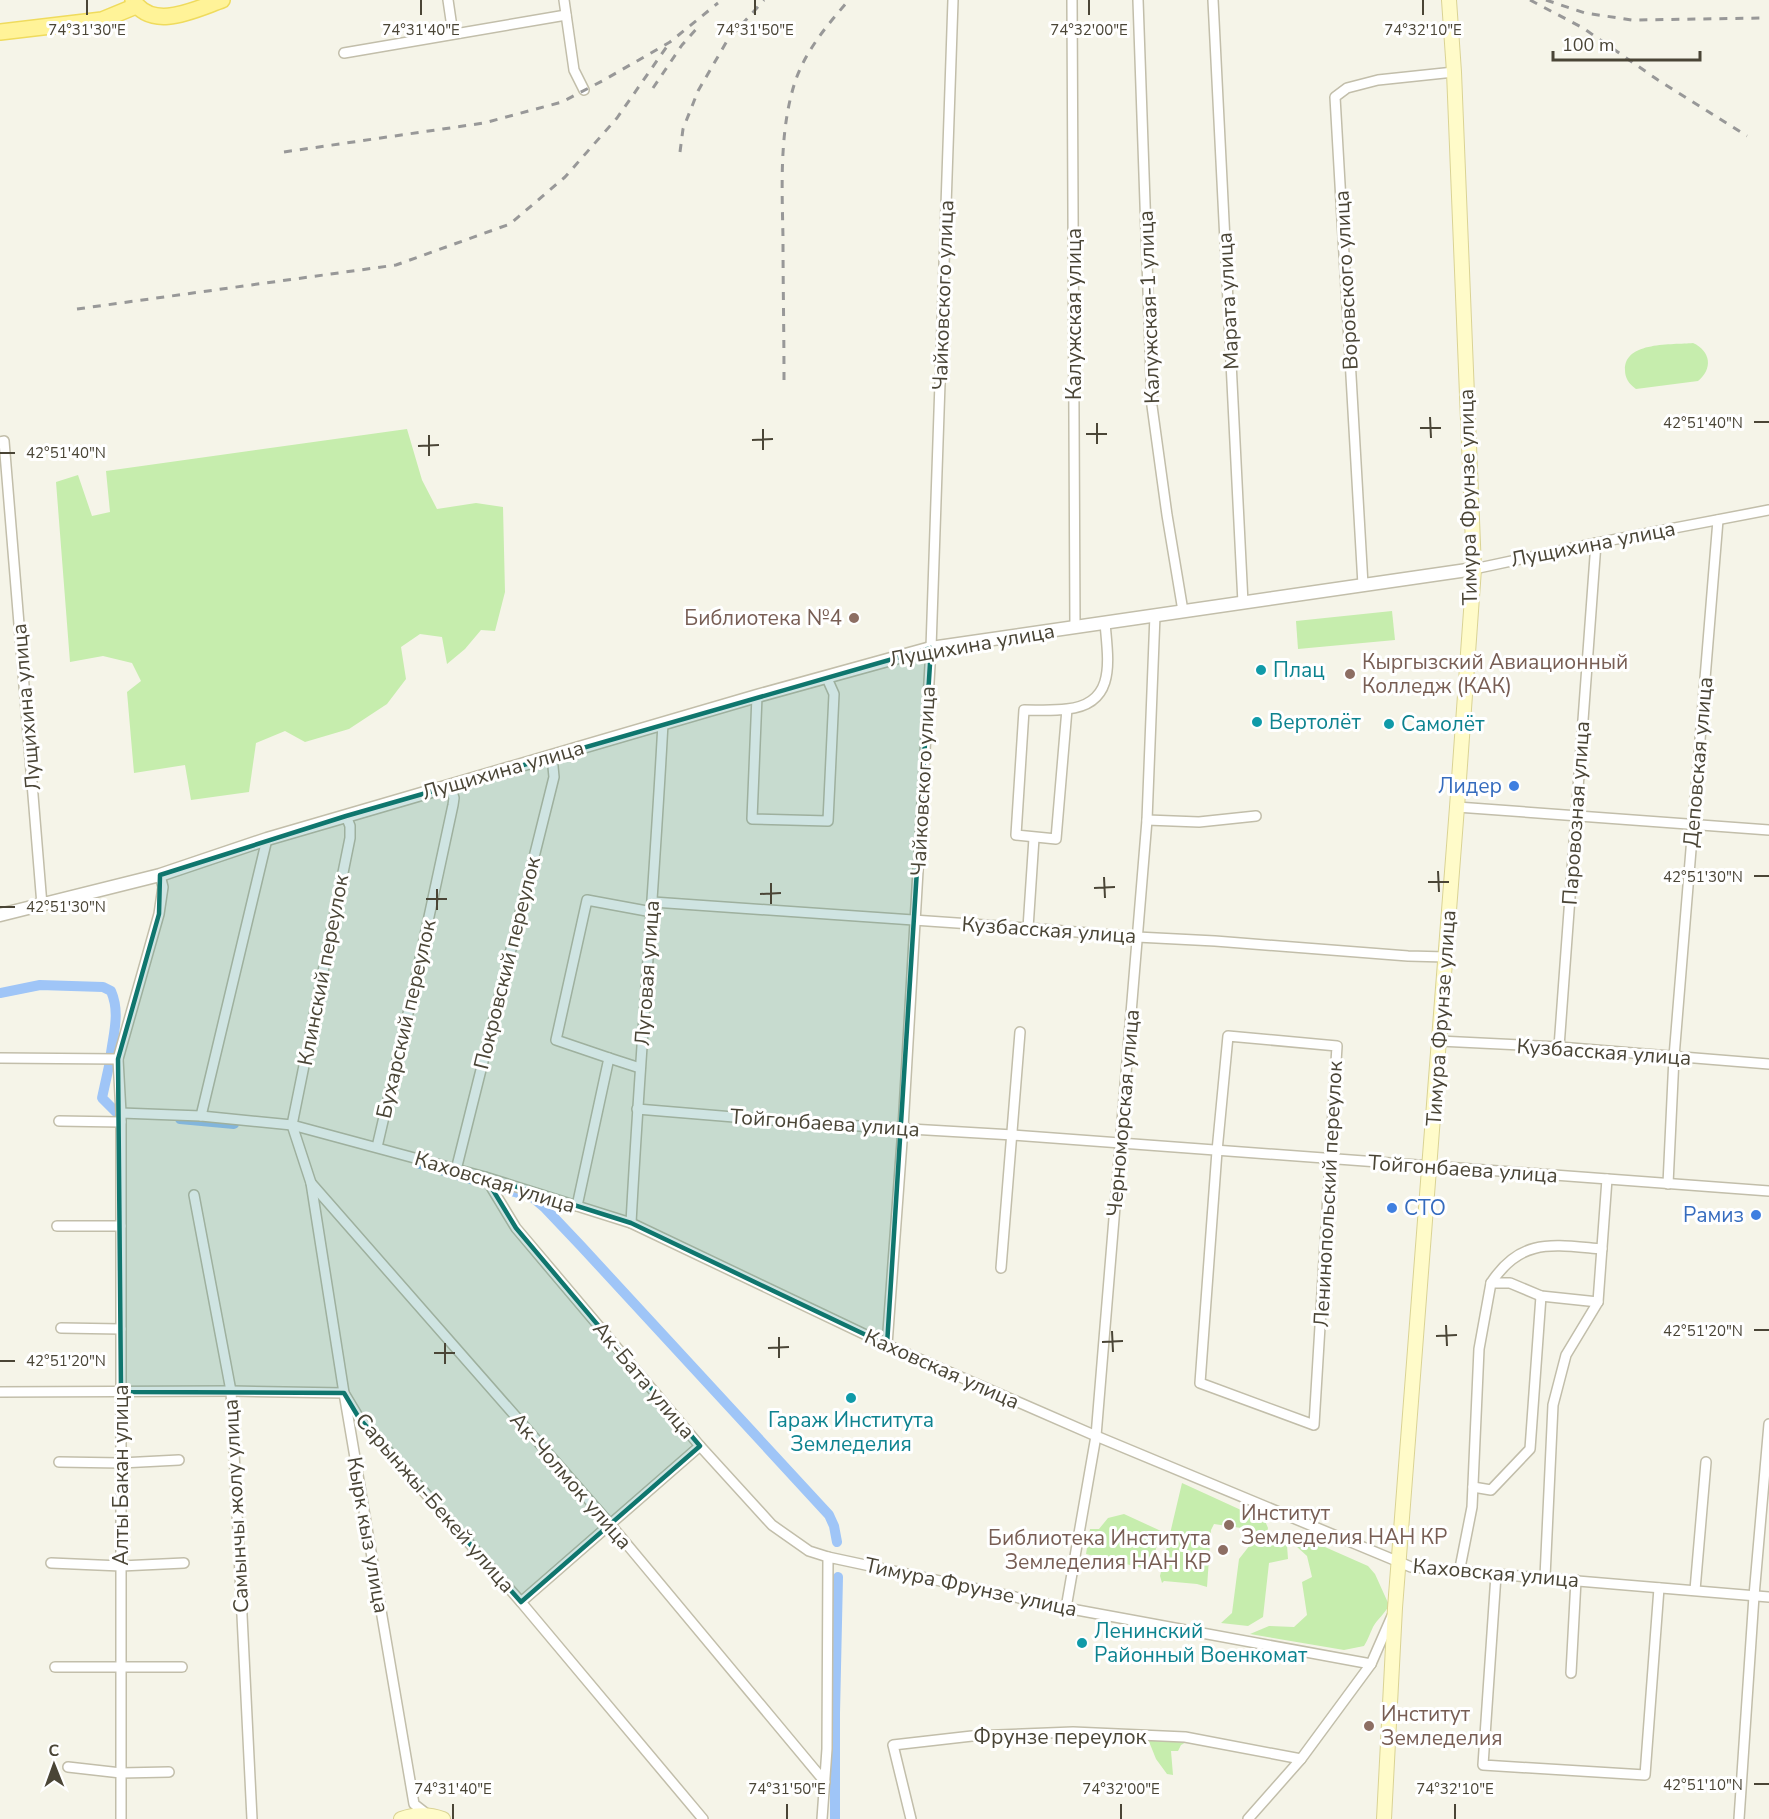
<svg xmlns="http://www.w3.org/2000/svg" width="1769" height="1819" font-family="'Nunito Sans',sans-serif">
	<rect width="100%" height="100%" fill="#f5f4e8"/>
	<!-- green -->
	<g fill="#c6edad">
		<path d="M 1693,343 C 1711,351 1713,369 1698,381 L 1636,389 C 1629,384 1625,378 1625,370 C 1624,341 1673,345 1693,343 Z"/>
		<path d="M 407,429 L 422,480 L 437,509 L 476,503 L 503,507 L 505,592 L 495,631 L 481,630 L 465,649 L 447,664 L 442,637 L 420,634 L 401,647 L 406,679 L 387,704 L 349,729 L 305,742 L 285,731 L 256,743 L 249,792 L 191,800 L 185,765 L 134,773 L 127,692 L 141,681 L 132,663 L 103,656 L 70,662 L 56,482 L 78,475 L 92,516 L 110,512 L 106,471 Z"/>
		<path d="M 1392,611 L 1395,640 L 1298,649 L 1296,621 Z"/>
		<path d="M 1182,1483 L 1265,1521 L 1268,1528 L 1266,1536 L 1287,1545 L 1288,1559 L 1269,1563 L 1263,1617 L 1248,1626 L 1221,1623 L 1232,1613 L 1239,1559 L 1250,1545 L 1247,1535 L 1241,1528 L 1214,1524 L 1211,1530 L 1207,1587 L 1197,1584 L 1164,1581 L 1162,1583 L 1160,1576 Z"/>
		<path d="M 1124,1514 L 1161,1531 L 1150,1570 L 1086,1554 L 1090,1529 L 1099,1529 L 1108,1518 Z"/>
		<path d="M 1300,1536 L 1368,1566 L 1375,1574 L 1389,1605 C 1385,1614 1377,1619 1373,1627 C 1370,1633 1368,1640 1364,1646 L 1344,1650 L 1250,1634 L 1269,1626 L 1294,1627 L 1307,1615 L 1302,1582 L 1312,1577 L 1307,1556 L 1296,1546 Z"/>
		<path d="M 1148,1739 L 1188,1741 L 1181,1745 L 1178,1751 L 1171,1751 L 1173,1775 L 1167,1774 L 1156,1759 Z"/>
	</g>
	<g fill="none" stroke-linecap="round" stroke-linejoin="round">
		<!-- canal -->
		<g stroke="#9fc5f7" stroke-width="10">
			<path d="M 0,993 L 40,985 L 103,987 L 111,991 C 120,1012 114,1031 111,1053"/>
			<path d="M 109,1066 L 102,1098 L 118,1114"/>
			<path d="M 180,1119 L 234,1124"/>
			<path d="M 417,1163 L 474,1180"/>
			<path d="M 504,1189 L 532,1197 L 545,1208 L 581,1246 L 829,1515 L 834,1526 L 837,1542"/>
			<path d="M 835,1819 L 835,1713 L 838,1577"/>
		</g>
		<defs>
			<g id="minor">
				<path d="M 448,0 L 453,34"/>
				<path d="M 564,0 L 574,70 L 584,90"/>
				<path d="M 1072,0 L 1075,627"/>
				<path d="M 1138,0 L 1152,406 L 1167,515 L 1183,611"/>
				<path d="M 1213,0 L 1243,603"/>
				<path d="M 344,53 L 566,15"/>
				<path d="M 0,442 L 4,441 L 42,905"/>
				<path d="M 1474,569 L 1596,543 L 1769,510"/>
				<path d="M 1363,585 L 1335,97 L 1347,88 L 1378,80 L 1454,72"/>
				<path d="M 757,696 L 752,819 L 828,821 L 834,694 L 826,676"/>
				<path d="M 1067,709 L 1056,839 L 1016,835 L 1024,710 C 1039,710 1053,711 1067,709 C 1117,704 1108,660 1105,623"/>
				<path d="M 1457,807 L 1769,830"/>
				<path d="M 346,816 L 350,826 L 350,838 L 292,1125 L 311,1183 L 344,1393 L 414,1804 L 428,1815"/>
				<path d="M 1147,820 L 1199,822 L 1256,816"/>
				<path d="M 653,902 L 1028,928 L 1137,937 L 1215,941 L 1408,956 L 1446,957"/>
				<path d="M 1028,928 L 1034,838"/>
				<path d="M 1228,1036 L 1337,1046 L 1314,1425 L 1200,1383 L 1217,1151 Z"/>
				<path d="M 1439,1041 L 1559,1047 L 1769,1064"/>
				<path d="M 1559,1047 L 1596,543"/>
				<path d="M 0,1058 L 118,1059"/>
				<path d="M 609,1058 L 640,1068"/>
				<path d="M 637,1109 L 808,1123 L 1013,1135 L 1769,1191"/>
				<path d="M 121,1113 L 201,1116 L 292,1125 L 485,1177 L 631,1223 L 887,1345 L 1096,1436 L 1411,1567 L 1769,1597"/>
				<path d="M 201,1116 L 267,839"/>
				<path d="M 59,1121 L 121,1122"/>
				<path d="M 377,1147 L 410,1005 L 453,805 L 454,798 L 450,786"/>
				<path d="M 456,1170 L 554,777 L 552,756"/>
				<path d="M 485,1177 L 516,1228 L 700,1446 L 772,1525 L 809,1551 L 828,1557"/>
				<path d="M 311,1183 L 610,1524 L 825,1782"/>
				<path d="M 1668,1184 L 1674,1057 L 1718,520"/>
				<path d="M 194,1195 L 231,1391 L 252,1819"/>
				<path d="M 577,1206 L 609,1058 L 556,1040 L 587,900 L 652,912"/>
				<path d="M 631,1223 C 640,1056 654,890 663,723"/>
				<path d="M 57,1226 L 121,1226"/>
				<path d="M 1001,1268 L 1020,1032"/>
				<path d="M 1491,1283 C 1521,1237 1553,1245 1602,1249"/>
				<path d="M 61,1328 L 121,1329"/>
				<path d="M 887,1345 L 903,1128 L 931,648 L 953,0"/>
				<path d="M 0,1392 L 231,1391 L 344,1393 L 359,1418 L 521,1602 L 703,1819"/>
				<path d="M 59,1462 L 121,1463 L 179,1460"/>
				<path d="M 1473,1487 L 1491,1490 L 1530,1449 L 1541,1296"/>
				<path d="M 51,1563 L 121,1566 L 184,1563"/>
				<path d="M 1459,1573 L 1472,1507 L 1479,1349 L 1491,1283 L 1510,1283 L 1541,1296 L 1598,1302"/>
				<path d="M 1496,1575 L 1483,1765 L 1645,1775 L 1659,1588"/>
				<path d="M 1545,1577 L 1553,1405 L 1566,1355 L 1598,1302 L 1607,1179"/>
				<path d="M 1695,1590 L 1706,1462"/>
				<path d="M 521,1602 L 700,1446"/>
				<path d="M 1066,1608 L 1096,1436 L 1147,820 L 1155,615"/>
				<path d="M 55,1667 L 182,1667"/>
				<path d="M 1571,1673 L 1576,1580"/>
				<path d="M 68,1767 L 121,1773 L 169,1772"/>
				<path d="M 121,1819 L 121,1113 L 118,1059 L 159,914 L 163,887 L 160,875"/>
				<path d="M 822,1819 L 827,1749 L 828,1557 L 1066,1608 L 1371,1664"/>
				<path d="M 911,1819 L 893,1745 L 972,1736 L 1073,1732 L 1185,1737 L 1301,1759"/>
				<path d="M 1248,1819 L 1301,1759 L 1371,1664 L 1392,1616"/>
				<path d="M 1739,1819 L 1754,1596 L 1769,1424"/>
			</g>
			<path id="tertiary" d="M 0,915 L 160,875 L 267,839 L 346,816 L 757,696 L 931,648 L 1474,569"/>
			<g id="secondary">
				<path d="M 401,1819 C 415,1814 429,1814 443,1819"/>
				<path d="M 1384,1819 L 1395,1608 L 1457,807 L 1474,569 L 1454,72 L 1449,0"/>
			</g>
			<g id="primary">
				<path d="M 133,0 C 152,32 196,9 222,0"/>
				<path d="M 0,32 L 102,20 L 136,6"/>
			</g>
		</defs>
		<!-- minor casing -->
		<use href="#minor" stroke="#c2beaa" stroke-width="12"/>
		<!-- tertiary casing -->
		<use href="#tertiary" stroke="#c2beaa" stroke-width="15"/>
		<!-- secondary casing -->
		<use href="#secondary" stroke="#dad394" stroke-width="16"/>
		<!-- primary casing -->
		<use href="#primary" stroke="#efdb5d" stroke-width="18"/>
		<!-- minor -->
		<use href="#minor" stroke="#fff" stroke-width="9"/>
		<!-- tertiary -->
		<use href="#tertiary" stroke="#fff" stroke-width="12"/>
		<!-- secondary -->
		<use href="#secondary" stroke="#fffbc9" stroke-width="14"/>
		<!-- primary -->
		<use href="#primary" stroke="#fff398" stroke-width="15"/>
		<!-- rail -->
		<g stroke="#989898" stroke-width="3" stroke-dasharray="8 8" stroke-linecap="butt">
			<path d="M 1530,0 L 1583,28 L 1658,80 L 1747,136"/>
			<path d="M 1546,0 L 1585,13 L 1632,20 L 1760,18"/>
			<path d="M 653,88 L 682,45 L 698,27"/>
			<path d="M 284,152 L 484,123 L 562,102 L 604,80 L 670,42 L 718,3"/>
			<path d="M 680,152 L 683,129 L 698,91 L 727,41 L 764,0"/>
			<path d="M 77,309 L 396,265 L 510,224 L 565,177 L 617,118 L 670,42"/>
			<path d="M 784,380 C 784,333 783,285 783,238 C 782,186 779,129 796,79 C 807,49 828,24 849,0"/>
		</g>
	</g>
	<!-- marked area -->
	<path fill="#0f766e" fill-opacity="0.2" stroke="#0f766e" stroke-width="4.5" stroke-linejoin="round" d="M 931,648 L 887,1345 L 631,1223 L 485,1177 L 516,1228 L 700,1446 L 521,1602 L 359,1418 L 344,1393 L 121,1392 L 118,1059 L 159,914 L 160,875 L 346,816 Z"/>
	<!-- ticks -->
	<path fill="none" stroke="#4a4536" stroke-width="2" d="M 87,0 L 87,15M 421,0 L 421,15M 755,0 L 755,15M 1089,0 L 1089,15M 1423,0 L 1423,15M 1430,417 L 1431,438M 1754,422 L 1769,422M 1097,423 L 1097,444M 1420,428 L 1441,428M 763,429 L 763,450M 1086,434 L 1107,434M 429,435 L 429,456M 752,440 L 773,439M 418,446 L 439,445M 0,453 L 15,453M 1438,871 L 1439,892M 1754,876 L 1769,876M 1104,877 L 1105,898M 1428,882 L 1449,882M 771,883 L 771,904M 1094,888 L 1115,887M 437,889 L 437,910M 760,894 L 781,893M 426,899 L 447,899M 0,907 L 15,907M 1446,1325 L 1447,1346M 1754,1330 L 1769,1330M 1112,1331 L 1113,1352M 1436,1336 L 1457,1335M 779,1337 L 779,1358M 1102,1342 L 1123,1341M 445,1343 L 445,1364M 768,1348 L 789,1347M 434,1353 L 455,1353M 0,1361 L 15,1361M 1754,1784 L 1769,1784M 453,1804 L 453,1819M 787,1804 L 787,1819M 1121,1804 L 1121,1819M 1455,1804 L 1455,1819"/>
	<!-- markers -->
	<g fill="#8d6e63" stroke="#fff" stroke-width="2">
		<circle cx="854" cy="618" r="6"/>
		<circle cx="1350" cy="674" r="6"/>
		<circle cx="1229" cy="1525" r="6"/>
		<circle cx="1223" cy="1550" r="6"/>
		<circle cx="1369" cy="1726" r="6"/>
	</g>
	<g fill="#0f9aa8" stroke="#fff" stroke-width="2">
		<circle cx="1261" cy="670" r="6"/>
		<circle cx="1257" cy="722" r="6"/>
		<circle cx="1389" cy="724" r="6"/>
		<circle cx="851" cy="1398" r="6"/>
		<circle cx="1082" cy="1643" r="6"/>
	</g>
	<g fill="#3f7fe0" stroke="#fff" stroke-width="2">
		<circle cx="1514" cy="786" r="6"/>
		<circle cx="1392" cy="1208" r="6"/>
		<circle cx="1756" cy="1215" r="6"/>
	</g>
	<g text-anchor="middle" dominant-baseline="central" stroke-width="6" stroke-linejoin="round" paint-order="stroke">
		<!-- street labels -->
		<g font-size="21" fill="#4a4536" stroke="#fff">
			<text transform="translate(1346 280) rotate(-93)">Воровского улица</text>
			<text transform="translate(943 295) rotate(-88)">Чайковского улица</text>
			<text transform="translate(1228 301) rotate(-93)">Марата улица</text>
			<text transform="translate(1149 307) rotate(-92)">Калужская-1 улица</text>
			<text transform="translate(1074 314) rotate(-90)">Калужская улица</text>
			<text transform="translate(1468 497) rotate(-91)">Тимура Фрунзе улица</text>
			<text transform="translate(1593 544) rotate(-11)">Лущихина улица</text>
			<text transform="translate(972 645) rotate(-10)">Лущихина улица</text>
			<text transform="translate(26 707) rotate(-95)">Лущихина улица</text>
			<text transform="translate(1698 762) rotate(-85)">Деповская улица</text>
			<text transform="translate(503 770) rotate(-16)">Лущихина улица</text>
			<text transform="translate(923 781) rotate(-87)">Чайковского улица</text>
			<text transform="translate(1576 813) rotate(-86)">Паровозная улица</text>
			<text transform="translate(1049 930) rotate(4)">Кузбасская улица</text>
			<text transform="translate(507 963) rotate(-76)">Покровский переулок</text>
			<text transform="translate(323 970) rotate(-79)">Клинский переулок</text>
			<text transform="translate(647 973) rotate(-86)">Луговая улица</text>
			<text transform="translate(1441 1018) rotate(-86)">Тимура Фрунзе улица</text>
			<text transform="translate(406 1019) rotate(-77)">Бухарский переулок</text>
			<text transform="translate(1604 1052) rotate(4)">Кузбасская улица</text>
			<text transform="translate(1123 1113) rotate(-85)">Черноморская улица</text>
			<text transform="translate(825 1123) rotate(4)">Тойгонбаева улица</text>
			<text transform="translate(1463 1169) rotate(4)">Тойгонбаева улица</text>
			<text transform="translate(495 1182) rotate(17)">Каховская улица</text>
			<text transform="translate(1328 1194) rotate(-87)">Ленинопольский переулок</text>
			<text transform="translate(942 1369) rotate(24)">Каховская улица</text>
			<text transform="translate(644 1380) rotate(50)">Ак-Бата улица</text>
			<text transform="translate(121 1475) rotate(-90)">Алты Бакан улица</text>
			<text transform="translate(571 1481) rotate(49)">Ак-Чолмок улица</text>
			<text transform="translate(435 1503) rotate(49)">Сарынжы-Бекей улица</text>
			<text transform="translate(236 1506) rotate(-93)">Самынчы жолу улица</text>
			<text transform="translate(368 1535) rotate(80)">Кырк кыз улица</text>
			<text transform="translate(1496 1573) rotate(5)">Каховская улица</text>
			<text transform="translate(971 1587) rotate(12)">Тимура Фрунзе улица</text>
			<text x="1060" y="1737">Фрунзе переулок</text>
		</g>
		<!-- education labels -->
		<g font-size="21" fill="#785e54" stroke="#fff" text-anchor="start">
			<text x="842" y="618" text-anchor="end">Библиотека №4</text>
			<text x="1362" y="662">Кыргызский Авиационный<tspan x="1362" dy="24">Колледж (КАК)</tspan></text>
			<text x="1241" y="1513">Институт<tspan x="1241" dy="24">Земледелия НАН КР</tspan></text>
			<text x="1211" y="1538" text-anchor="end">Библиотека Института<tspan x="1211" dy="24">Земледелия НАН КР</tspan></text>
			<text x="1381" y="1714">Институт<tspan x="1381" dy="24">Земледелия</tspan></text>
		</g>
		<!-- culture labels -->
		<g font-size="21" fill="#0d838f" stroke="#fff" text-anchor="start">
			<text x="1273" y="670">Плац</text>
			<text x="1269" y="722">Вертолёт</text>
			<text x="1401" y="724">Самолёт</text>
			<text x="851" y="1420" text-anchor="middle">Гараж Института<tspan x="851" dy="24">Земледелия</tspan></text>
			<text x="1094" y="1631">Ленинский<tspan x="1094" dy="24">Районный Военкомат</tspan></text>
		</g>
		<!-- shop labels -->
		<g font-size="21" fill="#366cbe" stroke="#fff" text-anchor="end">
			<text x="1502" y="786">Лидер</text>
			<text x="1404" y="1208" text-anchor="start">СТО</text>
			<text x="1744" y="1215">Рамиз</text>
		</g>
	</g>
	<g font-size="15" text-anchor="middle" fill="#4a4536" stroke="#fff" stroke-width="6" stroke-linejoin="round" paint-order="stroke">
		<text x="87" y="35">74°31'30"E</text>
		<text x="421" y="35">74°31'40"E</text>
		<text x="755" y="35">74°31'50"E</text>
		<text x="1089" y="35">74°32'00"E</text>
		<text x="1423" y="35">74°32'10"E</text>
		<text x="1703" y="428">42°51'40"N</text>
		<text x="66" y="458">42°51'40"N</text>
		<text x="1703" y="882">42°51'30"N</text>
		<text x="66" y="912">42°51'30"N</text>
		<text x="1703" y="1336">42°51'20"N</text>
		<text x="66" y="1366">42°51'20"N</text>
		<text x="1703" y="1790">42°51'10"N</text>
		<text x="453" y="1794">74°31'40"E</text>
		<text x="787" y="1794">74°31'50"E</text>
		<text x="1121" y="1794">74°32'00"E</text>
		<text x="1455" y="1794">74°32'10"E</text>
	</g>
	<!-- north arrow -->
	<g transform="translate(54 1765) rotate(359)" stroke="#ffffff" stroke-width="4.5" paint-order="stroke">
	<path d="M0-4.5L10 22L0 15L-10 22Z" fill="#4a4536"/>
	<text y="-9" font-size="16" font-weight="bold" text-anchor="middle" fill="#4a4536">С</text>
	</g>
	<!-- scale -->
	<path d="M1553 51v9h147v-9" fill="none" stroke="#4a4536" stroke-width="3"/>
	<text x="1562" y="51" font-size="18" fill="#4a4536" stroke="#ffffff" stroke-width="4.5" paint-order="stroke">100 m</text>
</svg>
